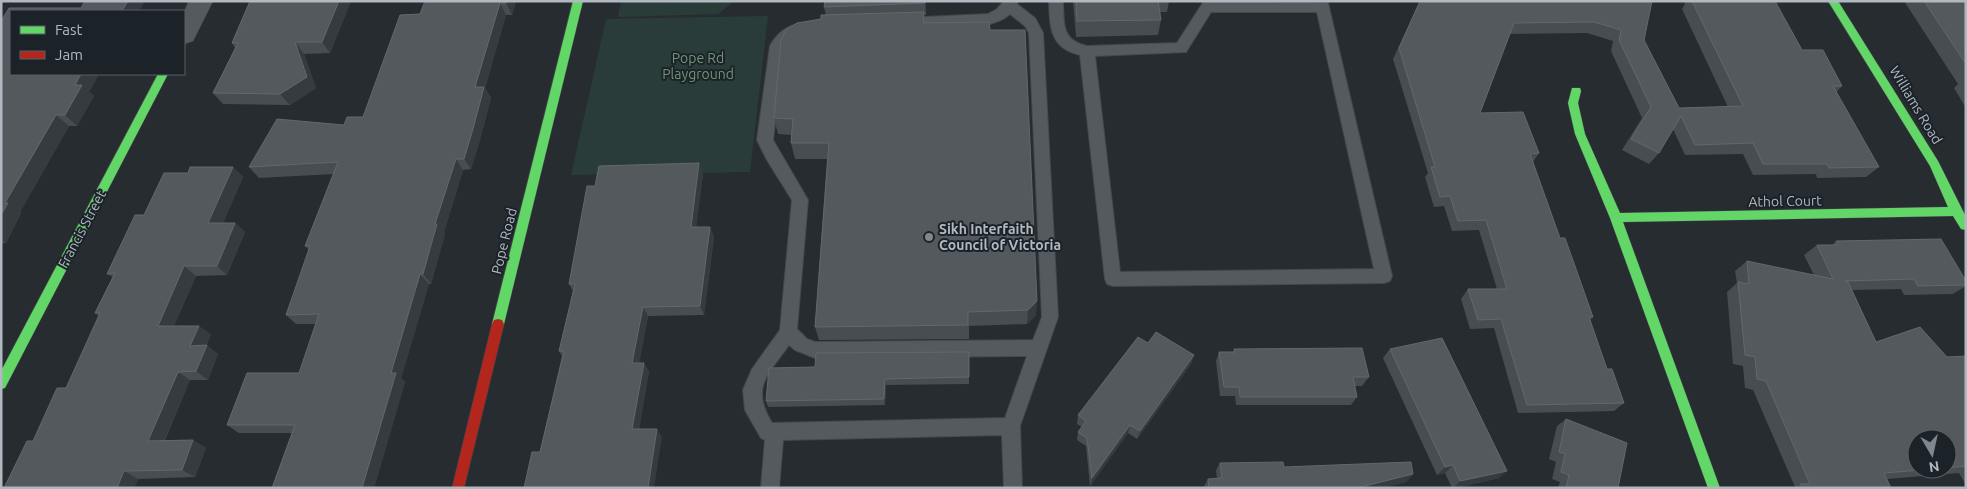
<svg xmlns="http://www.w3.org/2000/svg" width="1967" height="489" font-family="Ubuntu,sans-serif">
	<rect width="100%" height="100%" fill="#262c30"/>
	<!-- green -->
	<g fill="#2a3c39">
		<path d="M 621,1 L 734,1 L 718,14 L 618,17 Z"/>
		<path d="M 768,16 L 750,172 L 571,175 L 606,19 Z"/>
	</g>
	<g fill="none" stroke-linecap="round" stroke-linejoin="round">
		<defs>
			<g id="lane">
				<path d="M 1004,1 L 1018,1 L 1017,4 L 1035,18 L 1043,33 L 1058,317 L 1020,426 L 1022,488 L 1004,488 L 1002,435 L 783,440 L 779,488 L 761,488 L 765,440 L 761,438 L 745,410 L 743,390 L 752,369 L 780,330 L 792,200 L 767,160 L 757,140 L 770,46 C 776,35 789,22 802,26 L 804,30 C 800,38 790,40 784,47 L 773,140 L 808,200 L 797,329 L 807,339 L 815,342 L 1033,340 L 1042,317 L 1029,33 L 1025,26 L 1010,14 C 988,34 932,27 903,28 L 898,27 L 896,23 L 898,19 L 903,18 L 988,14 L 997,9 ZM 789,345 L 795,350 L 815,358 L 1027,356 L 1005,418 L 772,423 C 750,387 768,375 789,345 Z"/>
				<path d="M 1049,1 L 1063,1 C 1064,24 1061,40 1087,46 L 1177,43 L 1204,1 L 1328,3 L 1392,276 L 1390,281 L 1384,283 L 1113,286 L 1107,284 L 1105,279 L 1080,55 C 1050,48 1050,28 1049,1 ZM 1211,12 L 1317,12 L 1374,269 L 1120,272 L 1095,56 L 1186,52 Z"/>
			</g>
			<path id="street" d="M 189,1 L 213,1 L 193,41 L 184,44 L 184,12 Z"/>
			<g id="fast">
				<path d="M 573,1 L 583,1 L 504,324 L 502,328 L 498,329 L 494,328 L 492,324 Z"/>
				<path d="M 1828,1 L 1838,1 L 1938,161 L 1966,217 L 1966,230 L 1961,229 L 1953,216 L 1623,222 L 1720,488 L 1708,488 L 1610,218 L 1575,134 L 1568,103 L 1572,88 L 1580,88 L 1581,91 L 1578,103 L 1585,134 L 1620,213 L 1948,207 L 1930,166 Z"/>
				<path d="M 158,74 L 168,74 L 5,388 L 1,389 L 1,371 Z"/>
			</g>
			<path id="jam" d="M 498,319 L 502,320 L 504,324 L 464,488 L 452,488 L 492,324 L 494,320 Z"/>
		</defs>
		<!-- lane casing -->
		<use href="#lane" stroke="#44484b" stroke-width="2"/>
		<!-- street casing -->
		<use href="#street" stroke="#44484b" stroke-width="1"/>
		<!-- fast casing -->
		<use href="#fast" stroke="#44484b" stroke-width="1"/>
		<!-- jam casing -->
		<use href="#jam" stroke="#44484b" stroke-width="1"/>
		<!-- lane -->
		<use href="#lane" fill="#555a5f" fill-rule="evenodd"/>
		<!-- street -->
		<use href="#street" fill="#555a5f" fill-rule="evenodd"/>
		<!-- fast -->
		<use href="#fast" fill="#63d668" fill-rule="evenodd"/>
		<!-- jam -->
		<use href="#jam" fill="#b3261e" fill-rule="evenodd"/>
	</g>
	<!-- wall -->
	<g fill="#484d51" fill-rule="evenodd">
		<path d="M 145,1 L 11,74 L 99,74 L 89,92 L 94,96 L 77,126 L 69,126 L 20,212 L 21,213 L 6,243 L 1,243 L 1,21 L 81,8 Z"/>
		<path d="M 250,1 L 351,1 L 330,53 L 304,54 L 316,88 L 290,105 L 223,104 L 213,93 L 235,48 L 232,43 Z"/>
		<path d="M 516,1 L 512,15 L 506,15 L 485,88 L 491,98 L 480,140 L 471,169 L 463,170 L 444,232 L 445,234 L 431,284 L 429,284 L 401,378 L 405,382 L 374,488 L 272,488 L 292,433 L 239,433 L 227,425 L 299,373 L 316,324 L 296,324 L 286,315 L 309,250 L 305,246 L 334,174 L 259,178 L 249,167 L 363,117 L 420,14 Z"/>
		<path d="M 926,1 L 926,15 L 924,15 L 924,23 L 990,30 L 1036,315 L 1027,324 L 969,326 L 969,339 L 819,340 L 815,327 L 827,159 L 795,159 L 791,143 L 792,135 L 778,134 L 774,118 L 821,19 L 826,15 L 824,7 Z"/>
		<path d="M 1073,1 L 1169,1 L 1167,12 L 1160,12 L 1161,20 L 1158,35 L 1076,37 Z"/>
		<path d="M 1420,1 L 1652,1 L 1644,40 L 1679,108 L 1728,107 L 1682,9 L 1685,4 L 1684,3 L 1686,1 L 1775,1 L 1802,50 L 1842,86 L 1836,92 L 1879,167 L 1866,177 L 1817,178 L 1816,174 L 1753,175 L 1743,154 L 1685,155 L 1673,129 L 1659,153 L 1649,164 L 1622,150 L 1642,118 L 1611,51 L 1613,41 L 1587,33 L 1510,34 L 1480,113 L 1539,153 L 1533,162 L 1560,238 L 1593,317 L 1590,320 L 1607,369 L 1624,403 L 1614,411 L 1518,413 L 1494,328 L 1470,329 L 1461,299 L 1468,289 L 1497,289 L 1479,230 L 1452,231 L 1444,206 L 1434,207 L 1425,177 L 1428,173 L 1393,59 Z"/>
		<path d="M 1904,1 L 1966,1 L 1966,108 L 1954,88 L 1958,84 Z"/>
		<path d="M 233,167 L 243,177 L 223,223 L 235,223 L 245,232 L 227,275 L 196,276 L 174,326 L 211,334 L 206,346 L 218,354 L 208,380 L 190,380 L 165,440 L 193,440 L 206,448 L 195,477 L 138,479 L 134,488 L 4,488 L 66,388 L 99,316 L 95,313 L 113,277 L 107,274 L 144,215 L 188,173 Z"/>
		<path d="M 703,174 L 696,227 L 710,227 L 714,237 L 704,315 L 648,316 L 639,363 L 649,371 L 639,429 L 662,437 L 540,452 L 562,356 L 559,351 L 573,291 L 569,284 Z"/>
		<path d="M 1836,241 L 1966,281 L 1966,286 L 1953,294 L 1904,295 L 1901,289 L 1852,290 L 1876,342 L 1947,357 L 1966,356 L 1966,485 L 1959,473 L 1887,479 L 1891,488 L 1794,488 L 1795,487 L 1753,390 L 1745,388 L 1743,366 L 1733,364 L 1727,292 L 1737,283 L 1735,271 L 1747,261 L 1814,275 L 1804,255 L 1817,245 L 1832,245 ZM 1947,439 L 1947,469 L 1917,469 Z"/>
		<path d="M 1148,343 L 1194,355 L 1191,364 L 1137,439 L 1128,433 L 1090,486 L 1086,446 L 1077,440 L 1078,432 L 1082,427 L 1077,424 L 1078,415 Z"/>
		<path d="M 1234,349 L 1369,377 L 1362,386 L 1355,386 L 1357,397 L 1351,405 L 1236,405 L 1235,396 L 1220,396 L 1216,361 L 1219,352 L 1233,352 Z"/>
		<path d="M 1390,349 L 1499,478 L 1456,488 L 1452,488 L 1445,473 L 1437,475 L 1383,358 Z"/>
		<path d="M 969,352 L 969,384 L 886,385 L 885,405 L 768,407 L 766,401 L 815,367 Z"/>
		<path d="M 1566,419 L 1618,488 L 1558,488 L 1560,482 L 1552,479 L 1556,462 L 1549,459 L 1557,426 Z"/>
		<path d="M 1220,463 L 1284,467 L 1413,474 L 1406,482 L 1382,488 L 1205,488 L 1204,486 L 1208,479 L 1217,479 L 1216,470 Z"/>
	</g>
	<!-- shaded-wall -->
	<g fill="#363b3f">
		<path d="M 128,1 L 145,1 L 139,11 L 122,11 Z"/>
		<path d="M 339,1 L 351,1 L 330,53 L 322,42 Z"/>
		<path d="M 507,1 L 516,1 L 512,15 L 506,3 Z"/>
		<path d="M 925,1 L 926,1 L 926,15 L 925,3 Z"/>
		<path d="M 500,3 L 506,15 L 485,88 L 491,98 L 480,140 L 471,169 L 464,159 L 475,87 Z"/>
		<path d="M 295,42 L 304,54 L 316,88 L 290,105 L 280,94 Z"/>
		<path d="M 81,74 L 99,74 L 89,92 L 94,96 L 77,126 L 65,115 L 75,85 Z"/>
		<path d="M 56,115 L 69,126 L 20,212 L 21,213 L 6,243 L 1,240 L 1,215 L 5,203 Z"/>
		<path d="M 456,159 L 463,170 L 444,232 L 445,234 L 431,284 L 423,274 L 435,224 Z"/>
		<path d="M 699,163 L 703,174 L 695,237 L 691,227 Z"/>
		<path d="M 233,167 L 243,177 L 219,233 L 208,223 Z"/>
		<path d="M 235,223 L 245,232 L 227,275 L 217,266 Z"/>
		<path d="M 710,227 L 714,237 L 704,315 L 700,306 Z"/>
		<path d="M 184,266 L 196,276 L 170,335 L 158,326 Z"/>
		<path d="M 420,274 L 429,284 L 401,378 L 405,382 L 374,488 L 362,488 L 391,373 Z"/>
		<path d="M 1037,301 L 1036,315 L 1027,324 L 1028,310 Z"/>
		<path d="M 643,307 L 648,316 L 638,371 L 632,363 Z"/>
		<path d="M 199,326 L 211,334 L 202,354 L 190,346 Z"/>
		<path d="M 207,345 L 218,354 L 208,380 L 196,371 Z"/>
		<path d="M 1194,355 L 1191,364 L 1137,439 L 1140,431 Z"/>
		<path d="M 644,363 L 649,371 L 638,437 L 632,429 Z"/>
		<path d="M 178,372 L 190,380 L 161,448 L 148,441 Z"/>
		<path d="M 885,379 L 886,385 L 885,405 L 884,399 Z"/>
		<path d="M 1130,425 L 1128,433 L 1090,486 L 1092,478 Z"/>
		<path d="M 657,429 L 662,437 L 654,488 L 648,488 Z"/>
		<path d="M 193,440 L 206,448 L 195,477 L 182,470 Z"/>
		<path d="M 1453,465 L 1445,473 L 1437,475 L 1445,467 Z"/>
		<path d="M 124,471 L 138,479 L 134,488 L 117,488 Z"/>
		<path d="M 1507,471 L 1499,478 L 1456,488 L 1453,488 L 1460,481 Z"/>
		<path d="M 1413,474 L 1406,482 L 1382,488 L 1357,488 Z"/>
	</g>
	<!-- building -->
	<g fill="#53595d" stroke="#62686d">
		<path d="M 85,1 L 128,1 L 122,11 L 11,11 L 11,74 L 81,74 L 75,85 L 82,85 L 65,115 L 56,115 L 5,203 L 8,203 L 1,215 L 1,21 L 9,8 L 81,8 Z"/>
		<path d="M 250,1 L 339,1 L 322,42 L 295,42 L 307,77 L 280,94 L 213,93 L 238,43 L 232,43 Z"/>
		<path d="M 425,1 L 507,1 L 506,3 L 500,3 L 475,87 L 484,87 L 473,129 L 464,159 L 456,159 L 435,224 L 437,224 L 423,274 L 420,274 L 391,373 L 396,373 L 362,488 L 272,488 L 295,425 L 227,425 L 247,373 L 299,373 L 319,314 L 286,315 L 310,246 L 305,246 L 338,162 L 249,167 L 277,119 L 344,125 L 347,117 L 363,117 L 400,15 L 420,14 Z"/>
		<path d="M 825,1 L 925,1 L 925,3 L 824,7 Z"/>
		<path d="M 1076,1 L 1158,1 L 1161,20 L 1077,21 Z"/>
		<path d="M 1420,1 L 1652,1 L 1644,40 L 1679,108 L 1743,106 L 1692,1 L 1775,1 L 1802,50 L 1823,50 L 1842,86 L 1833,86 L 1879,167 L 1829,168 L 1827,164 L 1763,164 L 1753,143 L 1695,145 L 1681,116 L 1659,153 L 1631,139 L 1651,107 L 1619,40 L 1621,30 L 1594,22 L 1514,23 L 1480,113 L 1523,112 L 1539,153 L 1530,154 L 1560,238 L 1565,238 L 1575,266 L 1593,317 L 1589,317 L 1607,369 L 1612,369 L 1624,403 L 1527,405 L 1501,319 L 1478,320 L 1468,289 L 1507,289 L 1486,220 L 1458,221 L 1450,196 L 1440,197 L 1431,167 L 1435,167 L 1399,48 Z"/>
		<path d="M 1924,1 L 1966,1 L 1966,64 Z"/>
		<path d="M 924,12 L 923,23 L 989,22 L 990,30 L 1025,30 L 1037,301 L 1028,310 L 968,312 L 968,325 L 815,327 L 829,143 L 791,143 L 793,119 L 774,118 L 781,40 L 787,29 L 797,23 L 821,19 L 821,15 Z"/>
		<path d="M 699,163 L 691,227 L 710,227 L 700,306 L 643,307 L 632,363 L 644,363 L 632,429 L 657,429 L 648,488 L 524,488 L 532,452 L 540,452 L 564,351 L 559,351 L 575,284 L 569,284 L 587,186 L 595,186 L 599,166 Z"/>
		<path d="M 190,167 L 233,167 L 208,223 L 235,223 L 217,266 L 184,266 L 158,326 L 199,326 L 190,346 L 207,345 L 196,371 L 178,372 L 148,441 L 193,440 L 182,470 L 124,471 L 117,488 L 4,488 L 27,441 L 33,441 L 57,388 L 66,388 L 100,313 L 95,313 L 115,273 L 107,274 L 135,215 L 144,215 L 164,173 L 188,173 Z"/>
		<path d="M 1941,239 L 1966,281 L 1966,285 L 1918,286 L 1914,279 L 1845,281 L 1848,282 L 1876,342 L 1920,327 L 1947,357 L 1966,356 L 1966,466 L 1947,468 L 1947,439 L 1917,439 L 1917,469 L 1933,469 L 1884,473 L 1891,488 L 1802,488 L 1800,484 L 1810,484 L 1766,381 L 1757,379 L 1755,357 L 1745,355 L 1738,282 L 1749,284 L 1747,261 L 1833,279 L 1817,245 L 1838,245 L 1836,241 Z"/>
		<path d="M 1156,332 L 1194,355 L 1140,431 L 1130,425 L 1092,478 L 1087,438 L 1078,432 L 1086,421 L 1078,415 L 1138,337 L 1148,343 Z"/>
		<path d="M 1442,338 L 1507,471 L 1460,481 L 1453,465 L 1445,467 L 1390,349 Z"/>
		<path d="M 1362,348 L 1369,377 L 1353,377 L 1357,397 L 1240,397 L 1239,387 L 1224,387 L 1219,352 L 1235,352 L 1234,349 Z"/>
		<path d="M 969,352 L 969,377 L 885,379 L 884,399 L 766,401 L 769,368 L 815,367 L 816,353 Z"/>
		<path d="M 1566,419 L 1627,443 L 1618,488 L 1566,488 L 1569,475 L 1561,472 L 1565,454 L 1559,452 Z"/>
		<path d="M 1283,462 L 1284,467 L 1411,462 L 1413,474 L 1357,488 L 1209,488 L 1208,479 L 1222,478 L 1220,463 Z"/>
	</g>
	<!-- markers -->
	<circle fill="#80888e" stroke="#1b2329" stroke-width="2" cx="929" cy="237" r="5"/>
	<g text-anchor="middle" dominant-baseline="central" stroke-width="4" stroke-linejoin="round" paint-order="stroke">
		<!-- park labels -->
		<g font-size="14" fill="#729474" stroke="#1b2329">
			<text x="698" y="58">Pope Rd<tspan x="698" dy="16">Playground</tspan></text>
		</g>
		<!-- street labels -->
		<g font-size="14" fill="#b0b9c1" stroke="#1b2329">
			<text transform="translate(1916 105) rotate(59)">Williams Road</text>
			<text transform="translate(1785 201) rotate(-1)">Athol Court</text>
			<text transform="translate(82 229) rotate(-62)">Francis Street</text>
			<text transform="translate(504 241) rotate(-76)">Pope Road</text>
		</g>
		<!-- poi labels -->
		<g font-size="14" font-weight="bold" fill="#b0b9c1" stroke="#1b2329" text-anchor="start">
			<text x="939" y="229">Sikh Interfaith<tspan x="939" dy="16">Council of Victoria</tspan></text>
		</g>
	</g>
	<!-- border -->
	<rect width="1967" height="489" fill="none" stroke="#b0b9c1" stroke-width="5"/>
	<!-- legend -->
	<rect x="10" y="10" width="175" height="65" fill="#1b2329" stroke="#575f66"/>
	<rect x="20" y="26" width="25" height="8" fill="#63d668" stroke="#575f66"/>
	<text x="55" y="35" font-size="15" fill="#b0b9c1">Fast</text>
	<rect x="20" y="51" width="25" height="8" fill="#b3261e" stroke="#575f66"/>
	<text x="55" y="60" font-size="15" fill="#b0b9c1">Jam</text>
	<!-- north arrow -->
	<g transform="translate(1932 454) rotate(171)"><circle r="24" fill="#1b2329" stroke="#575f66"/>
	<path d="M0-4L9 19L0 12L-9 19Z" fill="#80888e"/>
	<text y="-8" font-size="14" font-weight="bold" text-anchor="middle" fill="#b0b9c1">N</text>
	</g>
</svg>
